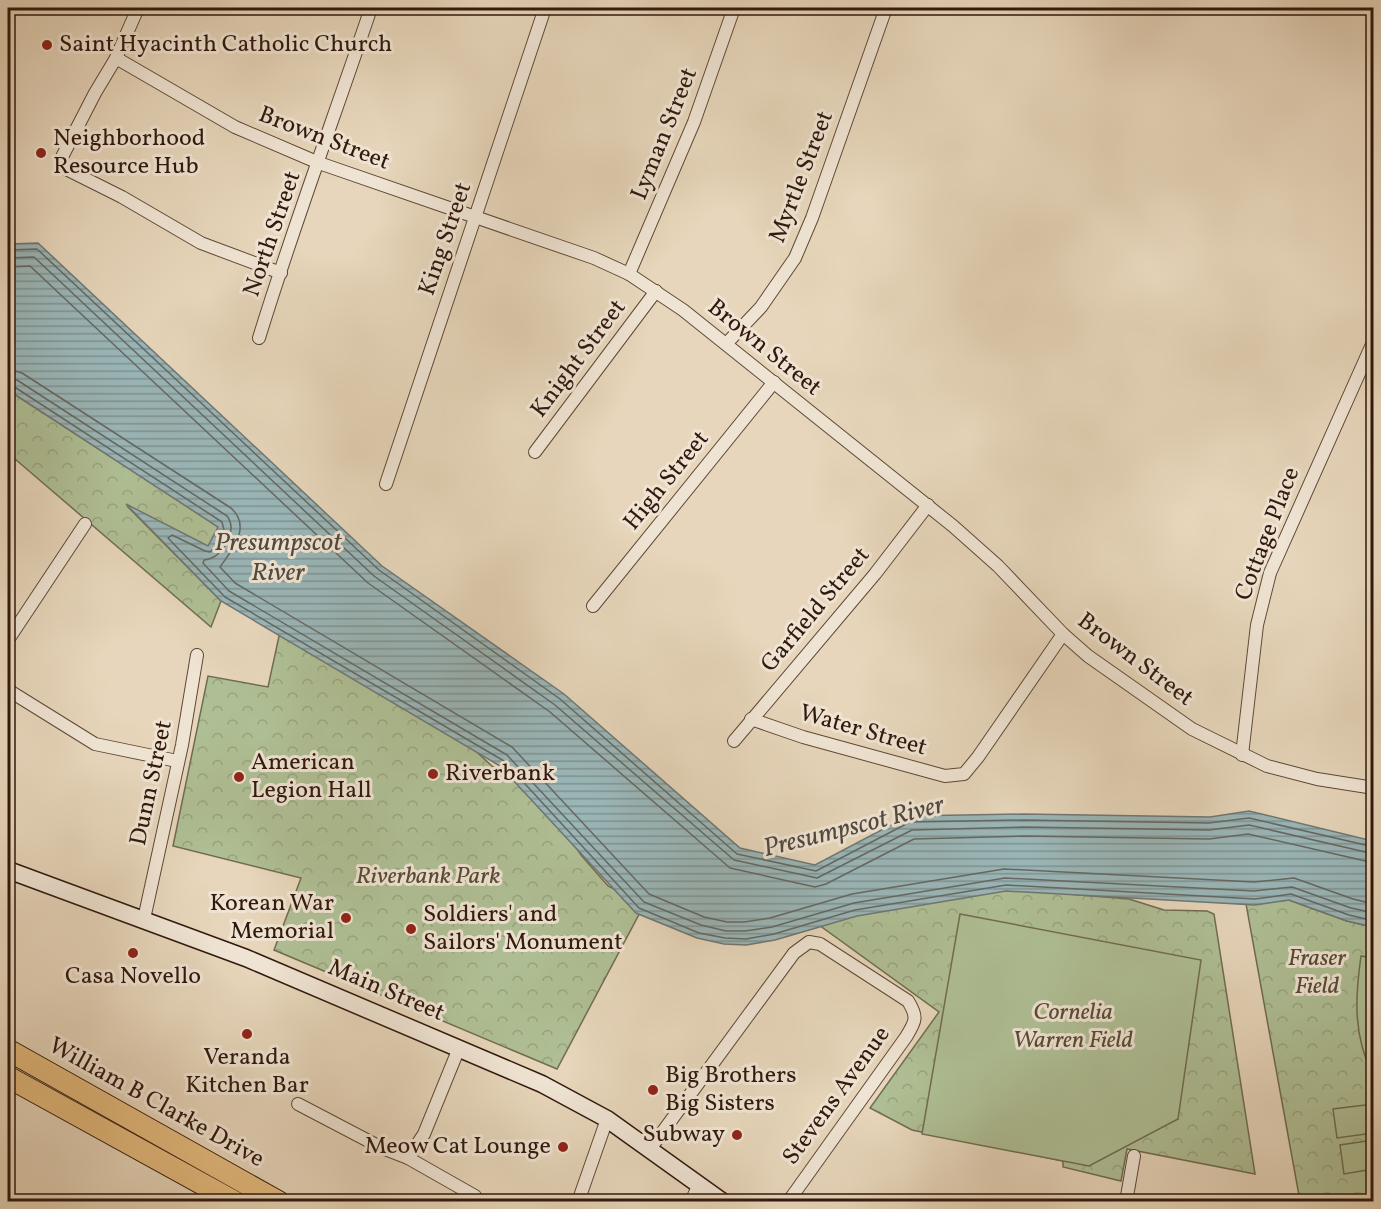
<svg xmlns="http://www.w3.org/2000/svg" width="1381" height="1209" font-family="Vollkorn,serif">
	<defs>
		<pattern id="park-crowns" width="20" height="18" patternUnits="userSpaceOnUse" patternTransform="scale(1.5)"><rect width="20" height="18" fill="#afbf95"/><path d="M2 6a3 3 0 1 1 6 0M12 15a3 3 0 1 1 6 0" fill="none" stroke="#97a37f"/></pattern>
		<pattern id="water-rules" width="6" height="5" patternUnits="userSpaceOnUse" patternTransform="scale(1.5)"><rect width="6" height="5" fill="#9ab7b9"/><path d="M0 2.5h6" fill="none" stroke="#7e9495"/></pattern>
	</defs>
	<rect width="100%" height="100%" fill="#e7d6bb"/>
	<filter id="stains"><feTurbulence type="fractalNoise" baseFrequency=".00333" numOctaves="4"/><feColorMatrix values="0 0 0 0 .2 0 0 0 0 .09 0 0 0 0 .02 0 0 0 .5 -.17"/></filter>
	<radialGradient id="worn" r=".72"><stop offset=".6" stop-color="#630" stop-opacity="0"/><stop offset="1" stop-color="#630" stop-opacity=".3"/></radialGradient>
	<!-- park -->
	<g fill="url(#park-crowns)" stroke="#706c51" stroke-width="1.5">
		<path d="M 8,390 L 219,527 L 208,547 L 127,506 L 221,601 L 211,627 L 8,453 Z"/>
		<path d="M 281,627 L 469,745 L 492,766 L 520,785 L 556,817 L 581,855 L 608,886 L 644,905 L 557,1069 L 274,950 L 301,878 L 173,846 L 208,676 L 268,687 Z"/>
		<path d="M 944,884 L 1129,899 L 1164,910 L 1207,911 L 1214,914 L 1255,1174 L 1127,1149 L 1121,1181 L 1063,1167 L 1063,1161 L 912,1130 L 870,1108 L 939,1012 L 819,925 Z"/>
		<path d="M 1289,900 L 1347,921 L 1373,927 L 1373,1201 L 1300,1201 L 1246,904 Z"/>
	</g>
	<!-- garden -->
	<g fill="#afbf95" stroke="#706c51" stroke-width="1.5">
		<path d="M 960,914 L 1201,960 L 1178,1119 L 1089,1166 L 922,1134 Z"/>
		<path d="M 1361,956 L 1373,958 L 1373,1075 C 1353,1036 1355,998 1361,956 Z"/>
		<path d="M 1373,1104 L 1373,1133 L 1337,1138 L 1333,1109 Z"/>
		<path d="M 1373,1140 L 1373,1169 L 1344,1174 L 1340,1145 Z"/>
	</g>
	<!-- water -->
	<path fill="url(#water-rules)" stroke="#707774" stroke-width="1.5" d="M 38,243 L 382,566 L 564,694 L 740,848 L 815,865 L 908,816 L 1024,814 L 1210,817 L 1249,811 L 1373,841 L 1373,927 L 1347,921 L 1289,900 L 1255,905 L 1006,891 L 857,916 L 775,940 L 746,945 L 724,944 L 697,938 L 636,913 L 500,766 L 221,601 L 126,504 L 208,546 L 218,527 L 8,390 L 8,244 Z"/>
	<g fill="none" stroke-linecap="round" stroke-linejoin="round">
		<!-- shore -->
		<g stroke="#666863" stroke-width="1.5">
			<path d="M 8,250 L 37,249 L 379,570 L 560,699 L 737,854 L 816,871 L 910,822 L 1024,820 L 1209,823 L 1249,818 L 1374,847"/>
			<path d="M 8,258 L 34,257 L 374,576 L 555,705 L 734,860 L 817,878 L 912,830 L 1024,827 L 1209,830 L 1249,825 L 1374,854"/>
			<path d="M 8,267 L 30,266 L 368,583 L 550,712 L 730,868 L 815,887 L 826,884 L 914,839 L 1024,836 L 1209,839 L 1248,834 L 1374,863"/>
			<path d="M 8,369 L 22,373 L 231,508 C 252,527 232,550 220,567 L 235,583 L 512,747 L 649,894 L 704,917 L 727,922 L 744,922 L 770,918 L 852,894 L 1004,869 L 1254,882 L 1294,878 L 1353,899 L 1374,904"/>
			<path d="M 8,378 L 17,380 L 227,516 C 239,531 222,559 204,560 L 203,563 L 229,591 L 507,755 L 644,902 L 701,925 L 726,931 L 745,931 L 772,927 L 854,903 L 1005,878 L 1254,891 L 1292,887 L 1351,908 L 1374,913"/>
			<path d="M 8,385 L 13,386 L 222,522 L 224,530 L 214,548 L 210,552 L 205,551 L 172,535 L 168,538 L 225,597 L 504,761 L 639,908 L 699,933 L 725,938 L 746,939 L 774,934 L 855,910 L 1006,885 L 1255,899 L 1291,894 L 1349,915 L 1374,921"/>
		</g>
		<defs>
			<g id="street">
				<path d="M 138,8 L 116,58 L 95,93 L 62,157 L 62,167 L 122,197 L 201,243 L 281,273"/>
				<path d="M 116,58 L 235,127 L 319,163 L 594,258 L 629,274 L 683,310 L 953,526 L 998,566 L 1063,634 L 1088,656 L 1192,729 L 1267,766 L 1317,779 L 1374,788"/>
				<path d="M 629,274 L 694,122 L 734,8"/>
				<path d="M 259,338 C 293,227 334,118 371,8"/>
				<path d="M 726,344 L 761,307 L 795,258 L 812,218 L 886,8"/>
				<path d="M 535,452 L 656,291"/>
				<path d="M 386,484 L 545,8"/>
				<path d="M 593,606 L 774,382"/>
				<path d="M 8,640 L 85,524"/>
				<path d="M 8,690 L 95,744 L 177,761"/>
				<path d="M 751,719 L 803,737 L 934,773 L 945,776 L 964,774 L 978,757 L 1063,634"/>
				<path d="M 734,741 L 875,574 L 928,505"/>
				<path d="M 1242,755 L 1257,625 L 1270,573 L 1374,340"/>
				<path d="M 144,919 L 182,745 L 197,655"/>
				<path d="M 298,1104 L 382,1148 L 408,1158 L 475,1196"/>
				<path d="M 650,1149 L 794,953 L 809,942 L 820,944 L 908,1001 C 918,1017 916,1021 906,1037 L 788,1202"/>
				<path d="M 408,1158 L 424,1134 L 459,1048"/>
				<path d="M 578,1202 L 607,1119"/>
				<path d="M 691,1202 L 699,1184"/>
				<path d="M 1126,1202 L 1134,1156"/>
			</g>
			<path id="secondary" d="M 8,870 L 246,958 L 542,1084 L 607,1119 L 723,1202"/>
			<g id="highway">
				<path d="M 8,1050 L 279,1202"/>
				<path d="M 8,1077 L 235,1202"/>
			</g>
		</defs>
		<!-- street casing -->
		<use href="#street" stroke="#5e4838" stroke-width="14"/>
		<!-- secondary casing -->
		<use href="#secondary" stroke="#31180d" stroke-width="19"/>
		<!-- highway casing -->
		<use href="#highway" stroke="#31180d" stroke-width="23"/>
		<!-- street -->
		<use href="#street" stroke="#efe4d3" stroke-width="12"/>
		<!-- secondary -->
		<use href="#secondary" stroke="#efe4d3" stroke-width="16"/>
		<!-- highway -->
		<use href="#highway" stroke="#e4bb7e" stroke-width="21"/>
	</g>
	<!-- markers -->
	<g fill="#8f2418" stroke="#efe4d3" stroke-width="2">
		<circle cx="47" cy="45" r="6"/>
		<circle cx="41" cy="153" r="6"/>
		<circle cx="433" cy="774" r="6"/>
		<circle cx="239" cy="777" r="6"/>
		<circle cx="346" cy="918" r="6"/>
		<circle cx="411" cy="929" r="6"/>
		<circle cx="133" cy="953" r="6"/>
		<circle cx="247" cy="1034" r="6"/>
		<circle cx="653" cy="1090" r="6"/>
		<circle cx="737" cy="1135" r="6"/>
		<circle cx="563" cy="1147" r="6"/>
	</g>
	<g text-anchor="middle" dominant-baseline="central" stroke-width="6" stroke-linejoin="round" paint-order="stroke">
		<!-- poi labels -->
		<g font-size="24" fill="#31180d" stroke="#efe4d3" text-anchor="start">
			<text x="59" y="45">Saint Hyacinth Catholic Church</text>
			<text x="53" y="139">Neighborhood<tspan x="53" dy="28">Resource Hub</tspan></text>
			<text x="251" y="763">American<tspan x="251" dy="28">Legion Hall</tspan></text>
			<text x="445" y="774">Riverbank</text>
			<text x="334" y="904" text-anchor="end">Korean War<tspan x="334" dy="28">Memorial</tspan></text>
			<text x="423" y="915">Soldiers' and<tspan x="423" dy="28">Sailors' Monument</tspan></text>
			<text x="133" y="977" text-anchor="middle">Casa Novello</text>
			<text x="247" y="1058" text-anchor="middle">Veranda<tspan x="247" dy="28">Kitchen Bar</tspan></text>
			<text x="665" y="1076">Big Brothers<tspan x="665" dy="28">Big Sisters</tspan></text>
			<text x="725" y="1135" text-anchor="end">Subway</text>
			<text x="551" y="1147" text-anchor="end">Meow Cat Lounge</text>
		</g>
		<!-- street labels -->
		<g font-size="24" fill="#31180d" stroke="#efe4d3">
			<text transform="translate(665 134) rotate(-68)">Lyman Street</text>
			<text transform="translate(324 139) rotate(21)">Brown Street</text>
			<text transform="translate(802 177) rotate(-69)">Myrtle Street</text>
			<text transform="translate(273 234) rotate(-71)">North Street</text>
			<text transform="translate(446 239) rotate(-71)">King Street</text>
			<text transform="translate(764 348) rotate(39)">Brown Street</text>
			<text transform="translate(579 359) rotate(-53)">Knight Street</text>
			<text transform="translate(667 481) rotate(-51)">High Street</text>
			<text transform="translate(1268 534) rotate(-69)">Cottage Place</text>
			<text transform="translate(816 610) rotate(-50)">Garfield Street</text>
			<text transform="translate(1135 660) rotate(37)">Brown Street</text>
			<text transform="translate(863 731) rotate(16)">Water Street</text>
			<text transform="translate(152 783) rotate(-78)">Dunn Street</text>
			<text transform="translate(386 991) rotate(23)">Main Street</text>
			<text transform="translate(837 1096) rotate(-54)">Stevens Avenue</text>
			<text transform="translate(156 1103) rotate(29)">William B Clarke Drive</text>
		</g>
		<!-- park labels -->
		<g font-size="24" font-style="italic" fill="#574a36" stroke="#efe4d3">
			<text x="428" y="877">Riverbank Park</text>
			<text x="1317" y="959">Fraser<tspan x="1317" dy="28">Field</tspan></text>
			<text x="1073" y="1013">Cornelia<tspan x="1073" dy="28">Warren Field</tspan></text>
		</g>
		<!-- water labels -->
		<g font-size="26" font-style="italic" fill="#504841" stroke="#efe4d3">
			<text x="278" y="543">Presumpscot<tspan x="278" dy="30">River</tspan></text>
			<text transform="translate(854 827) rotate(-14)">Presumpscot River</text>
		</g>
	</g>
	<!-- margin -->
	<rect width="1381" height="1209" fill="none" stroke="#e7d6bb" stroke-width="30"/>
	<rect x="9" y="9" width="1363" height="1191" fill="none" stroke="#31180d" stroke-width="3"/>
	<rect x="15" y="15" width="1351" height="1179" fill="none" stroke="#31180d" stroke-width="1.5"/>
	<rect width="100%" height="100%" filter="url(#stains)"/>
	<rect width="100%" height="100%" fill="url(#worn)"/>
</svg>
